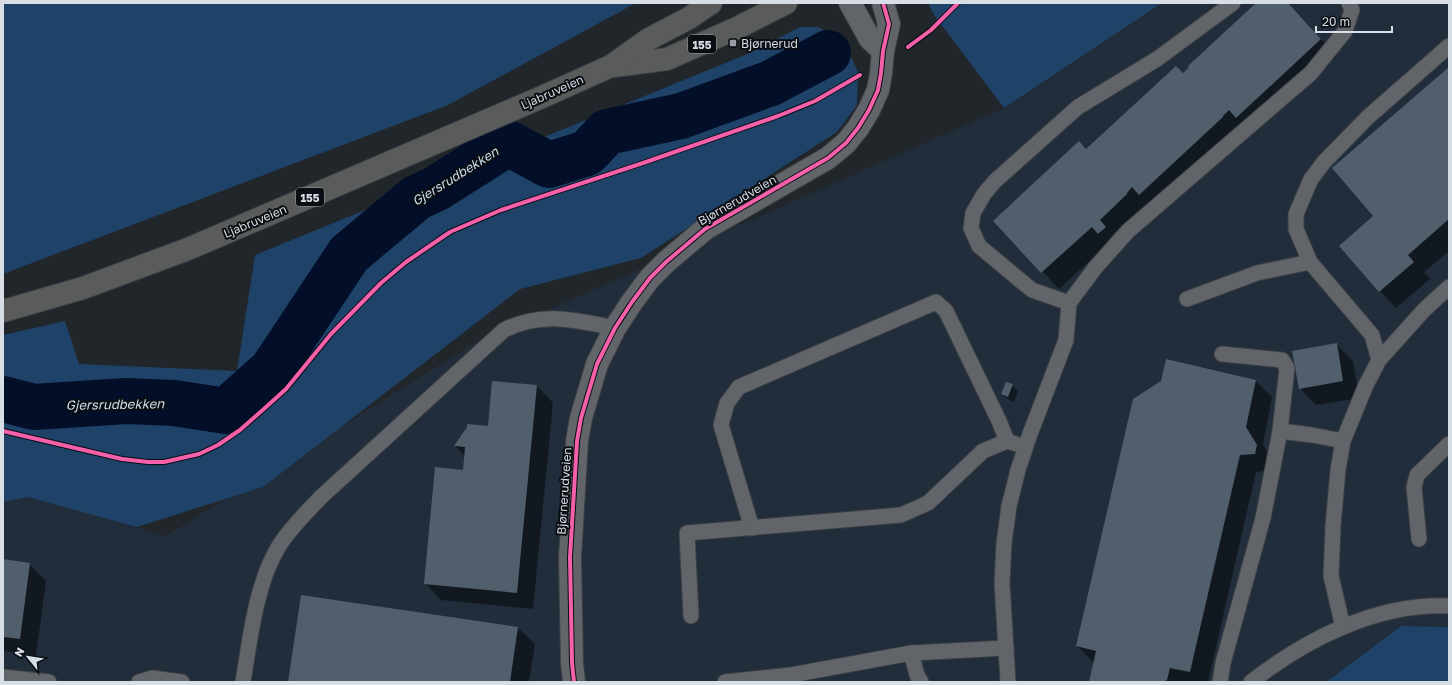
<svg xmlns="http://www.w3.org/2000/svg" width="1452" height="685" font-family="'Golos Text',sans-serif">
	<rect width="100%" height="100%" fill="#21262b"/>
	<!-- built -->
	<path fill="#212d3b" d="M 1162,3 L 1449,3 L 1449,627 L 1401,626 L 1326,682 L 3,682 L 3,501 L 29,494 L 166,536 L 478,341 L 1004,108 Z"/>
	<!-- green -->
	<g fill="#1f4268">
		<path d="M 3,3 L 636,3 L 448,105 L 3,274 Z"/>
		<path d="M 928,3 L 1162,3 L 1004,108 L 934,15 Z"/>
		<path d="M 800,27 L 818,27 L 835,36 L 849,53 L 858,72 L 857,105 L 837,132 L 641,258 L 520,289 L 263,487 L 137,527 L 28,497 L 3,502 L 3,335 L 65,321 L 79,364 L 237,371 L 255,255 L 750,53 Z"/>
		<path d="M 1401,626 L 1449,627 L 1449,682 L 1326,682 Z"/>
	</g>
	<!-- shadow -->
	<g fill="#0007">
		<path d="M 1258,3 L 1288,3 L 1337,56 L 1253,134 L 1246,127 L 1109,243 L 1059,289 L 995,221 L 1183,74 Z"/>
		<path d="M 1449,68 L 1449,251 L 1424,272 L 1430,279 L 1396,308 L 1380,291 L 1340,246 L 1375,216 Z"/>
		<path d="M 1336,344 L 1353,361 L 1359,398 L 1316,405 L 1300,388 Z"/>
		<path d="M 1256,381 L 1272,397 L 1263,444 L 1273,463 L 1271,470 L 1256,472 L 1208,682 L 1090,682 L 1094,663 L 1077,646 Z"/>
		<path d="M 1012,385 L 1018,391 L 1014,402 L 1008,399 L 1002,394 Z"/>
		<path d="M 537,386 L 553,403 L 533,609 L 441,600 L 425,583 L 463,471 L 465,456 L 455,446 L 489,427 Z"/>
		<path d="M 3,560 L 29,564 L 46,581 L 36,655 L 3,651 Z"/>
		<path d="M 518,628 L 535,644 L 529,682 L 289,682 Z"/>
	</g>
	<g fill="none" stroke-linecap="round" stroke-linejoin="round">
		<!-- river -->
		<path stroke="#030f28" stroke-width="46" d="M 3,399 L 34,407 L 126,401 L 174,403 L 226,411 L 272,370 L 349,254 L 416,198 L 437,188 L 508,143 L 549,165 L 587,153 L 607,132 L 681,116 L 771,83 L 828,53"/>
	</g>
	<!-- building -->
	<g fill="#515e6b">
		<path d="M 1256,3 L 1288,3 L 1321,39 L 1236,118 L 1229,110 L 1223,116 L 1223,117 L 1139,195 L 1132,187 L 1127,193 L 1127,194 L 1100,220 L 1106,227 L 1098,234 L 1092,227 L 1041,273 L 993,221 L 1079,141 L 1086,149 L 1176,66 L 1183,73 L 1189,67 L 1188,66 Z"/>
		<path d="M 1449,67 L 1449,219 L 1408,255 L 1414,262 L 1379,292 L 1339,246 L 1373,216 L 1332,168 Z"/>
		<path d="M 1337,343 L 1343,381 L 1299,389 L 1292,351 Z"/>
		<path d="M 1166,359 L 1256,380 L 1246,427 L 1257,445 L 1255,454 L 1240,455 L 1190,672 L 1170,668 L 1167,680 L 1164,682 L 1089,682 L 1096,651 L 1076,646 L 1133,399 L 1161,381 Z"/>
		<path d="M 492,381 L 537,385 L 517,593 L 424,584 L 435,467 L 463,470 L 465,447 L 454,446 L 467,427 L 467,424 L 488,426 Z"/>
		<path d="M 1006,382 L 1013,384 L 1008,397 L 1001,394 Z"/>
		<path d="M 3,559 L 30,563 L 20,639 L 3,637 Z"/>
		<path d="M 301,595 L 518,627 L 510,682 L 288,682 Z"/>
	</g>
	<g fill="none" stroke-linecap="round" stroke-linejoin="round">
		<defs>
			<g id="lane">
				<path d="M 1187,299 L 1257,273 L 1310,262"/>
				<path d="M 1069,303 L 1032,290 L 979,246 L 971,228 L 973,213 L 984,194 L 995,181 L 1078,107 L 1157,59 L 1233,3"/>
				<path d="M 1379,360 L 1372,335 L 1310,262 L 1296,229 L 1296,214 L 1311,179 L 1324,162 L 1368,117 L 1449,46"/>
				<path d="M 1280,431 L 1312,435 L 1343,441"/>
				<path d="M 752,528 L 721,425 L 727,403 L 739,387 L 936,302 L 946,311 L 999,421 L 1007,441"/>
				<path d="M 1419,539 L 1414,487 L 1417,475 L 1449,444"/>
				<path d="M 691,616 L 687,533 L 901,515 L 928,503 L 983,451 L 1007,441 L 1016,444"/>
				<path d="M 1343,627 L 1331,576 L 1333,526 L 1338,470 L 1343,441 L 1366,385 L 1379,360 L 1424,310 L 1449,287"/>
				<path d="M 911,653 L 917,675 L 921,682"/>
				<path d="M 3,677 L 49,682"/>
				<path d="M 139,682 L 152,678 L 182,682"/>
				<path d="M 243,682 C 250,639 256,583 279,546 C 290,528 306,513 321,497 L 504,330 C 542,311 575,320 615,328"/>
				<path d="M 725,682 L 791,675 L 911,653 L 1006,648"/>
				<path d="M 1008,682 L 1002,583 L 1004,543 L 1009,506 L 1018,470 L 1030,434 L 1066,340 L 1069,303 L 1095,268 L 1128,231 L 1311,73 L 1345,31 L 1352,10 L 1349,3"/>
				<path d="M 1220,682 L 1223,663 L 1263,518 L 1280,431 L 1287,368 L 1282,360 L 1222,354"/>
				<path d="M 1251,682 C 1306,639 1377,603 1449,606"/>
			</g>
			<g id="street">
				<path d="M 850,3 L 870,39 L 883,51"/>
				<path d="M 574,682 L 572,663 L 570,557 L 577,441 L 581,418 L 597,364 L 615,328 L 632,302 L 650,278 L 666,262 L 705,229 L 828,158 L 846,143 L 858,128 L 869,110 L 878,90 L 881,73 L 883,51 L 889,24 L 883,3"/>
			</g>
			<g id="primary">
				<path d="M 614,66 L 667,59 L 737,28 L 786,3"/>
				<path d="M 3,311 L 83,288 L 188,249 L 542,97 L 611,66 L 649,39 L 689,18 L 711,3"/>
			</g>
		</defs>
		<!-- lane casing -->
		<use href="#lane" stroke="#3c4045" stroke-width="17"/>
		<!-- street casing -->
		<use href="#street" stroke="#3c4045" stroke-width="24"/>
		<!-- primary casing -->
		<use href="#primary" stroke="#3c4045" stroke-width="24"/>
		<!-- lane -->
		<use href="#lane" stroke="#616569" stroke-width="15"/>
		<!-- street -->
		<use href="#street" stroke="#616569" stroke-width="22"/>
		<!-- primary -->
		<use href="#primary" stroke="#5a5c5c" stroke-width="22"/>
		<defs>
			<g id="cycleway">
				<path d="M 908,47 L 931,30 L 958,3"/>
				<path d="M 3,431 L 122,459 L 148,462 L 164,462 L 199,454 L 218,445 L 240,430 L 265,408 L 286,389 L 331,334 L 381,283 L 406,262 L 450,232 L 501,210 L 643,163 L 778,116 L 815,101 L 860,75"/>
				<path d="M 574,682 L 572,663 L 570,557 L 577,441 L 581,418 L 597,364 L 615,328 L 632,302 L 650,278 L 666,262 L 705,229 L 828,158 L 846,143 L 858,128 L 869,110 L 878,90 L 881,73 L 883,51 L 889,24 L 883,3"/>
			</g>
		</defs>
		<!-- cycleway casing -->
		<use href="#cycleway" stroke="#0a0e13" stroke-width="6"/>
		<!-- cycleway -->
		<use href="#cycleway" stroke="#f560ab" stroke-width="4"/>
	</g>
	<!-- markers -->
	<rect fill="#989ea4" stroke="#0a0e13" stroke-width="1.5" x="729" y="39" width="8" height="8" rx="2"/>
	<g text-anchor="middle" dominant-baseline="central" stroke-width="4" stroke-linejoin="round" paint-order="stroke">
		<!-- shield labels -->
		<g fill="#0a0e13" stroke="#9aa0a6" stroke-width="1">
			<rect x="688" y="35" width="28" height="18" rx="3"/>
			<rect x="296" y="188" width="28" height="18" rx="3"/>
		</g>
		<g font-size="11" font-weight="bold" fill="#d8dee5">
			<text x="702" y="44">155</text>
			<text x="310" y="197">155</text>
		</g>
		<!-- poi labels -->
		<g font-size="12" fill="#d8dee5" stroke="#0a0e13" text-anchor="start">
			<text x="741" y="43">Bjørnerud</text>
		</g>
		<!-- street labels -->
		<g font-size="12" fill="#d8dee5" stroke="#0a0e13">
			<text transform="translate(552 92) rotate(-24)">Ljabruveien</text>
			<text transform="translate(737 200) rotate(-30)">Bjørnerudveien</text>
			<text transform="translate(255 221) rotate(-23)">Ljabruveien</text>
			<text transform="translate(564 491) rotate(-86)">Bjørnerudveien</text>
		</g>
		<!-- water labels -->
		<g font-size="13" font-style="italic" fill="#d0deee" stroke="#0a0e13">
			<text transform="translate(455 176) rotate(-32)">Gjersrudbekken</text>
			<text transform="translate(115 404) rotate(-1)">Gjersrudbekken</text>
		</g>
	</g>
	<!-- border -->
	<rect width="1452" height="685" fill="none" stroke="#d8dee5" stroke-width="8"/>
	<!-- north arrow -->
	<g transform="translate(28 657) rotate(300)" stroke="#0a0e13" stroke-width="3" paint-order="stroke">
	<path d="M0-3L7 15L0 10L-7 15Z" fill="#d8dee5"/>
	<text y="-6" font-size="11" font-weight="bold" text-anchor="middle" fill="#d8dee5">N</text>
	</g>
	<!-- scale -->
	<path d="M1316 26v6h76v-6" fill="none" stroke="#d8dee5" stroke-width="2"/>
	<text x="1322" y="26" font-size="12" fill="#d8dee5" stroke="#0a0e13" stroke-width="3" paint-order="stroke">20 m</text>
</svg>
